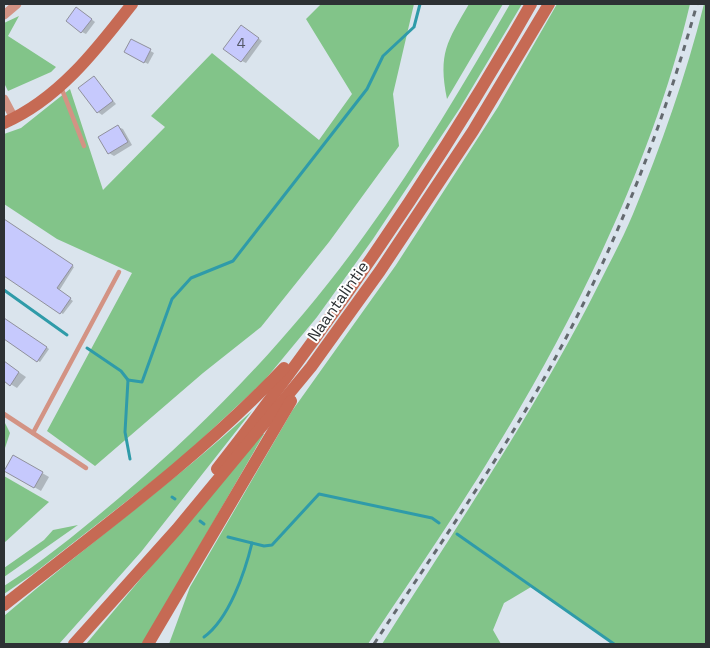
<svg xmlns="http://www.w3.org/2000/svg" width="710" height="648" font-family="'Space Grotesk',sans-serif">
	<rect width="100%" height="100%" fill="#dae4ed"/>
	<!-- green -->
	<g fill="#82c489">
		<path d="M 321,4 L 414,4 L 393,94 L 399,146 L 329,242 L 261,327 L 203,373 L 95,466 L 47,431 L 132,273 L 57,239 L 4,204 L 4,134 L 21,128 L 70,89 L 103,190 L 165,127 L 151,116 L 212,53 L 319,140 L 352,94 L 306,19 Z"/>
		<path d="M 469,4 L 503,4 L 447,99 C 438,53 447,42 469,4 Z"/>
		<path d="M 510,4 L 522,4 L 460,108 L 373,239 L 317,317 L 264,381 L 177,462 L 33,574 L 4,594 L 4,586 C 45,560 81,530 119,498 C 211,420 296,331 366,233 C 419,160 465,82 510,4 Z"/>
		<path d="M 557,4 L 690,4 C 654,157 578,314 496,448 C 456,515 411,579 368,644 L 169,644 L 190,587 L 292,411 L 396,265 L 498,107 Z"/>
		<path d="M 704,4 L 706,4 L 706,644 L 614,644 L 531,587 L 504,603 L 493,630 L 501,644 L 382,644 C 457,526 537,408 600,282 C 611,260 623,238 633,214 C 661,146 686,76 704,4 Z"/>
		<path d="M 19,16 L 8,36 L 56,67 L 51,72 L 8,91 L 4,83 L 4,23 Z"/>
		<path d="M 252,411 L 141,552 L 59,644 L 4,644 L 4,616 C 85,546 173,483 252,411 Z"/>
		<path d="M 4,421 L 10,433 L 4,451 Z"/>
		<path d="M 262,434 L 264,434 L 143,644 L 86,644 Z"/>
		<path d="M 4,476 L 49,502 L 4,543 Z"/>
		<path d="M 78,525 L 4,577 L 4,568 L 44,540 L 53,530 Z"/>
	</g>
	<!-- shadow -->
	<g fill="#0003">
		<path d="M 81,11 L 95,22 L 86,34 L 82,32 Z"/>
		<path d="M 246,29 L 262,41 L 246,63 L 242,61 Z"/>
		<path d="M 132,41 L 154,53 L 148,64 L 126,52 Z"/>
		<path d="M 94,78 L 116,104 L 102,115 L 98,112 Z"/>
		<path d="M 118,127 L 123,129 L 132,145 L 114,156 L 109,153 Z"/>
		<path d="M 4,221 L 74,267 L 59,291 L 73,301 L 63,314 L 4,275 Z"/>
		<path d="M 4,319 L 49,349 L 40,362 L 4,338 Z"/>
		<path d="M 4,362 L 26,377 L 17,388 L 4,380 Z"/>
		<path d="M 13,456 L 49,477 L 41,491 L 5,470 Z"/>
	</g>
	<g fill="none" stroke-linecap="round" stroke-linejoin="round">
		<!-- stream -->
		<g stroke="#2f9ba9" stroke-width="3">
			<path d="M 4,290 L 67,335"/>
			<path d="M 87,348 L 121,371 L 128,380"/>
			<path d="M 130,459 L 125,432 L 128,380 L 142,382 L 172,299 L 191,278 L 233,261 L 367,89 L 383,56 L 414,27 L 420,4"/>
			<path d="M 172,497 L 175,499"/>
			<path d="M 200,521 L 204,524"/>
			<path d="M 457,534 L 614,644"/>
			<path d="M 228,537 L 264,546 L 272,545 L 319,494 L 432,518 L 439,523"/>
			<path d="M 204,637 C 229,619 245,572 252,543"/>
		</g>
	</g>
	<!-- building -->
	<g fill="#c6c9fd" stroke="#90919c">
		<path d="M 76,7 L 92,19 L 81,33 L 66,21 Z"/>
		<path d="M 241,25 L 259,38 L 241,62 L 223,49 Z"/>
		<path d="M 131,39 L 151,49 L 144,63 L 124,52 Z"/>
		<path d="M 94,76 L 113,101 L 97,113 L 78,88 Z"/>
		<path d="M 118,125 L 128,142 L 108,154 L 98,137 Z"/>
		<path d="M 4,219 L 73,265 L 57,288 L 71,298 L 60,314 L 4,276 Z"/>
		<path d="M 4,318 L 47,347 L 37,362 L 4,339 Z"/>
		<path d="M 4,361 L 19,372 L 10,386 L 4,381 Z"/>
		<path d="M 13,455 L 43,472 L 34,488 L 4,471 Z"/>
	</g>
	<g fill="none" stroke-linecap="round" stroke-linejoin="round">
		<!-- lane -->
		<g stroke="#d39384" stroke-width="4.5">
			<path d="M 61,87 L 84,146"/>
			<path d="M 4,414 L 86,468"/>
			<path d="M 33,433 L 119,272"/>
		</g>
		<!-- street -->
		<g stroke="#d39384" stroke-width="9">
			<path d="M 4,15 L 17,4"/>
			<path d="M 4,99 L 14,118"/>
		</g>
		<!-- secondary -->
		<g stroke="#c66a54" stroke-width="12">
			<path d="M 4,123 C 59,99 97,49 132,4"/>
			<path d="M 217,469 C 332,321 439,166 531,4"/>
			<path d="M 4,605 C 100,529 199,458 284,368"/>
			<path d="M 74,644 L 177,529 L 311,367 L 380,271 L 473,131 L 549,4"/>
			<path d="M 148,644 L 291,401"/>
		</g>
		<!-- rail -->
		<path stroke="#646a6f" stroke-width="3" stroke-dasharray="6 6" stroke-linecap="butt" d="M 374,644 C 434,552 499,461 552,364 C 615,249 662,129 697,4"/>
	</g>
	<g text-anchor="middle" dominant-baseline="central" stroke-width="4" stroke-linejoin="round" paint-order="stroke">
		<!-- number labels -->
		<g font-size="14" fill="#535766">
			<text x="241" y="43">4</text>
		</g>
		<!-- street labels -->
		<g font-size="16" fill="#2d3134" stroke="#fff">
			<text transform="translate(338 301) rotate(-55)">Naantalintie</text>
		</g>
	</g>
	<!-- border -->
	<rect width="710" height="648" fill="none" stroke="#2d3134" stroke-width="10"/>
</svg>
